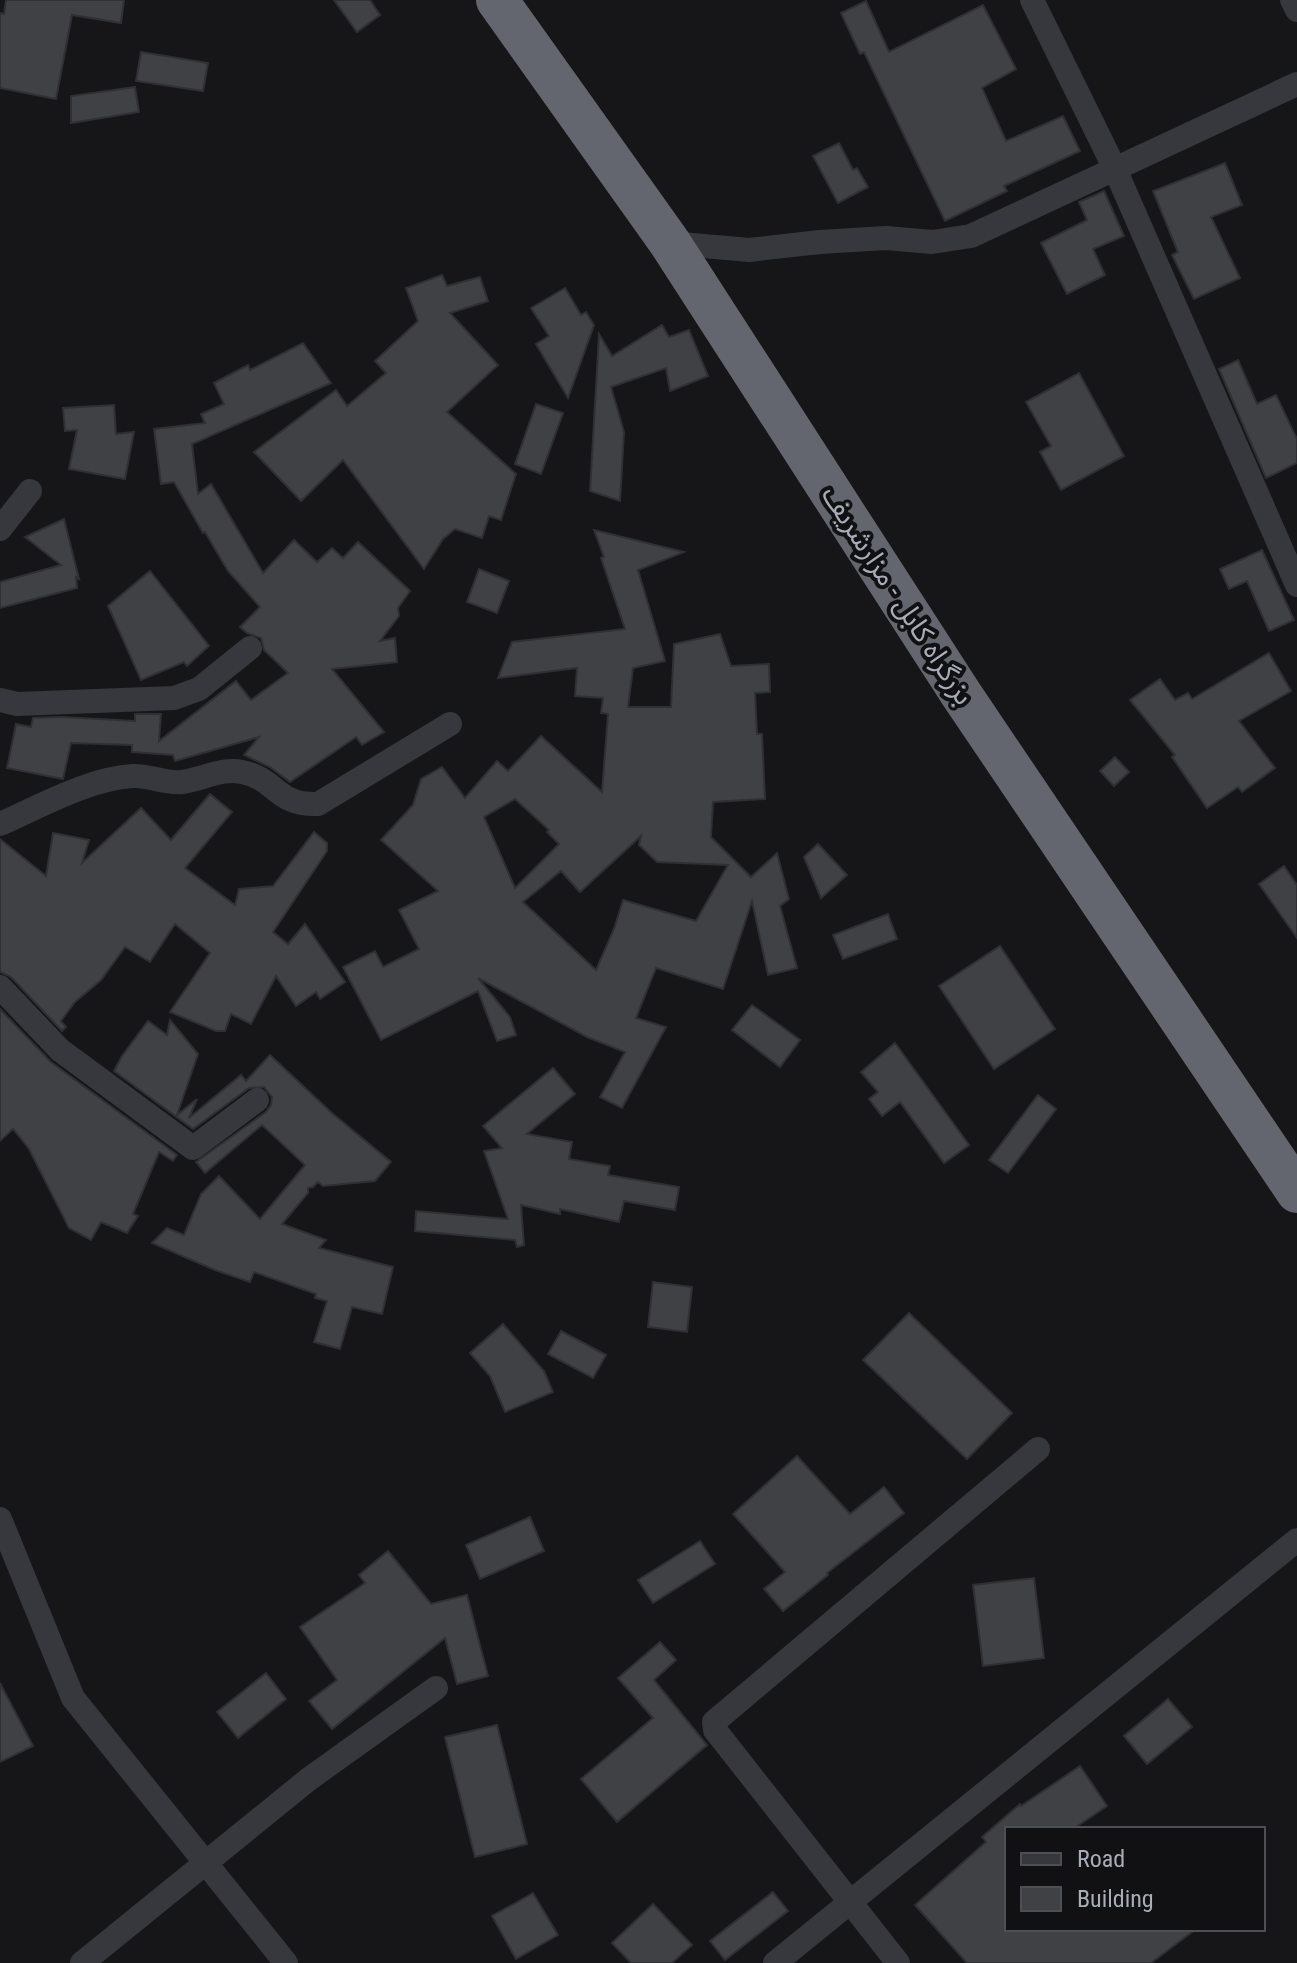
<svg xmlns="http://www.w3.org/2000/svg" width="1297" height="1963" font-family="'Roboto Condensed','Noto Sans Arabic',sans-serif">
	<rect width="100%" height="100%" fill="#161618"/>
	<!-- building -->
	<g fill="#404145" stroke="#303034" stroke-width="2" fill-rule="evenodd">
		<path d="M 6,0 L 124,0 L 121,23 L 72,15 L 56,99 L 0,88 L 0,13 L 4,14 Z"/>
		<path d="M 334,0 L 370,0 L 380,15 L 357,32 Z"/>
		<path d="M 866,1 L 889,52 L 983,5 L 1016,69 L 982,88 L 1006,141 L 1063,116 L 1080,151 L 1004,186 L 1007,191 L 945,221 L 864,52 L 860,54 L 841,13 Z"/>
		<path d="M 141,52 L 208,63 L 203,91 L 136,81 Z"/>
		<path d="M 135,87 L 139,112 L 71,123 L 71,96 Z"/>
		<path d="M 839,143 L 853,170 L 857,168 L 868,187 L 838,203 L 813,156 Z"/>
		<path d="M 1225,163 L 1242,205 L 1211,217 L 1240,278 L 1194,299 L 1172,255 L 1178,252 L 1153,191 Z"/>
		<path d="M 1104,191 L 1124,236 L 1093,249 L 1105,275 L 1067,294 L 1041,243 L 1087,220 L 1079,202 Z"/>
		<path d="M 442,275 L 447,286 L 480,277 L 488,301 L 450,313 L 498,365 L 447,412 L 516,474 L 501,520 L 489,516 L 482,538 L 455,529 L 443,539 L 424,569 L 343,460 L 301,501 L 254,452 L 336,390 L 347,406 L 386,373 L 375,361 L 418,321 L 406,288 Z"/>
		<path d="M 565,288 L 581,315 L 586,312 L 594,325 L 568,398 L 536,344 L 549,336 L 531,308 Z"/>
		<path d="M 662,325 L 669,337 L 689,330 L 708,376 L 670,391 L 666,368 L 611,387 L 624,432 L 620,501 L 590,491 L 599,334 L 612,356 Z"/>
		<path d="M 303,343 L 331,383 L 192,444 L 198,494 L 211,484 L 263,573 L 294,540 L 317,562 L 332,548 L 343,558 L 358,542 L 410,591 L 398,608 L 399,616 L 380,641 L 395,638 L 397,662 L 332,669 L 384,732 L 362,745 L 356,737 L 290,782 L 270,767 L 244,755 L 259,737 L 175,761 L 173,755 L 132,752 L 132,745 L 71,743 L 63,779 L 7,768 L 16,724 L 31,727 L 33,718 L 62,717 L 135,721 L 135,714 L 161,714 L 159,741 L 236,681 L 251,700 L 288,673 L 264,650 L 261,638 L 247,633 L 240,627 L 260,607 L 228,571 L 205,532 L 203,533 L 174,482 L 161,484 L 154,429 L 205,423 L 201,414 L 224,404 L 214,383 L 248,365 L 250,370 Z"/>
		<path d="M 1238,360 L 1257,404 L 1276,395 L 1297,439 L 1297,463 L 1266,478 L 1219,369 Z"/>
		<path d="M 1079,373 L 1124,456 L 1061,490 L 1040,452 L 1051,446 L 1026,402 Z"/>
		<path d="M 536,404 L 563,413 L 541,474 L 515,464 Z"/>
		<path d="M 114,405 L 116,434 L 134,432 L 125,479 L 69,469 L 77,430 L 65,431 L 63,408 Z"/>
		<path d="M 64,519 L 79,579 L 76,577 L 77,588 L 0,608 L 0,582 L 61,565 L 25,537 Z"/>
		<path d="M 594,530 L 684,552 L 638,570 L 665,661 L 633,668 L 628,707 L 671,707 L 674,644 L 720,634 L 731,666 L 769,664 L 770,692 L 755,693 L 757,734 L 762,734 L 765,799 L 713,802 L 711,837 L 751,877 L 777,853 L 789,899 L 780,906 L 797,968 L 768,975 L 752,901 L 723,989 L 656,968 L 636,1018 L 666,1027 L 622,1108 L 600,1097 L 625,1052 L 587,1037 L 478,978 L 510,1017 L 516,1035 L 497,1041 L 478,991 L 381,1040 L 343,967 L 375,951 L 383,967 L 419,949 L 399,910 L 438,891 L 381,840 L 413,805 L 421,779 L 442,767 L 465,798 L 497,761 L 508,771 L 541,736 L 602,792 L 608,714 L 601,713 L 603,698 L 575,696 L 577,668 L 498,678 L 512,642 L 625,629 L 601,558 L 604,557 ZM 515,799 L 549,830 L 547,832 L 559,844 L 515,888 L 484,817 ZM 641,836 L 639,845 L 657,862 L 728,865 L 696,921 L 623,900 L 614,929 L 596,970 L 523,902 L 561,871 L 580,892 Z"/>
		<path d="M 1262,550 L 1294,620 L 1269,631 L 1247,581 L 1229,589 L 1220,569 Z"/>
		<path d="M 479,569 L 509,581 L 497,613 L 467,602 Z"/>
		<path d="M 150,571 L 209,646 L 187,666 L 184,662 L 141,680 L 108,606 Z"/>
		<path d="M 1269,653 L 1291,691 L 1239,721 L 1275,768 L 1242,792 L 1238,787 L 1207,808 L 1172,757 L 1175,755 L 1130,700 L 1160,679 L 1175,700 L 1188,693 L 1192,699 Z"/>
		<path d="M 1115,757 L 1129,772 L 1114,786 L 1100,771 Z"/>
		<path d="M 210,794 L 232,812 L 185,868 L 235,905 L 239,889 L 273,886 L 314,832 L 327,843 L 327,851 L 273,932 L 288,944 L 305,924 L 345,982 L 320,999 L 316,992 L 296,1006 L 276,976 L 251,1024 L 231,1014 L 225,1031 L 216,1031 L 170,1012 L 210,953 L 175,924 L 150,962 L 125,947 L 101,980 L 75,1002 L 61,1021 L 66,1027 L 62,1031 L 11,977 L 0,972 L 0,839 L 46,876 L 53,833 L 89,840 L 82,863 L 141,808 L 171,840 Z"/>
		<path d="M 818,844 L 847,875 L 821,898 L 804,857 Z"/>
		<path d="M 1284,866 L 1297,885 L 1297,938 L 1259,884 Z"/>
		<path d="M 888,914 L 897,939 L 843,959 L 833,935 Z"/>
		<path d="M 1000,946 L 1055,1029 L 994,1069 L 939,986 Z"/>
		<path d="M 752,1005 L 800,1040 L 780,1067 L 732,1030 Z"/>
		<path d="M 0,1009 L 51,1062 L 177,1155 L 173,1161 L 159,1152 L 133,1214 L 138,1216 L 127,1233 L 101,1222 L 91,1240 L 69,1228 L 29,1149 L 13,1129 L 0,1141 Z"/>
		<path d="M 170,1020 L 198,1054 L 177,1115 L 197,1099 L 189,1118 L 241,1075 L 246,1081 L 270,1055 L 333,1114 L 391,1162 L 375,1181 L 323,1186 L 318,1182 L 313,1187 L 308,1188 L 308,1193 L 282,1224 L 326,1240 L 319,1248 L 393,1267 L 382,1314 L 352,1307 L 340,1349 L 314,1342 L 327,1301 L 315,1298 L 316,1294 L 254,1272 L 250,1282 L 215,1270 L 152,1243 L 167,1228 L 184,1235 L 201,1194 L 219,1176 L 260,1219 L 305,1165 L 262,1125 L 205,1173 L 196,1162 L 266,1112 L 271,1105 L 272,1097 L 264,1087 L 249,1088 L 193,1129 L 114,1071 L 122,1056 L 148,1021 L 167,1035 Z"/>
		<path d="M 895,1043 L 969,1145 L 944,1163 L 900,1102 L 882,1116 L 869,1099 L 878,1092 L 861,1072 Z"/>
		<path d="M 553,1068 L 575,1094 L 527,1134 L 572,1142 L 569,1159 L 610,1166 L 608,1175 L 679,1187 L 675,1210 L 624,1201 L 619,1222 L 560,1209 L 560,1214 L 521,1205 L 524,1245 L 517,1247 L 515,1240 L 415,1231 L 416,1211 L 508,1219 L 484,1151 L 502,1148 L 483,1126 Z"/>
		<path d="M 1038,1095 L 1056,1109 L 1008,1173 L 989,1160 Z"/>
		<path d="M 653,1282 L 692,1287 L 687,1332 L 648,1327 Z"/>
		<path d="M 909,1313 L 1012,1413 L 967,1459 L 863,1360 Z"/>
		<path d="M 503,1324 L 544,1371 L 553,1392 L 505,1412 L 490,1376 L 470,1353 Z"/>
		<path d="M 561,1331 L 606,1355 L 593,1378 L 548,1354 Z"/>
		<path d="M 797,1456 L 850,1514 L 884,1487 L 904,1513 L 827,1573 L 828,1575 L 783,1611 L 764,1589 L 785,1572 L 733,1514 Z"/>
		<path d="M 530,1517 L 544,1551 L 480,1579 L 466,1545 Z"/>
		<path d="M 700,1541 L 715,1564 L 653,1603 L 638,1580 Z"/>
		<path d="M 388,1551 L 431,1604 L 467,1595 L 488,1676 L 457,1684 L 445,1638 L 332,1729 L 309,1701 L 337,1680 L 300,1627 L 365,1583 L 359,1575 Z"/>
		<path d="M 1034,1578 L 1044,1658 L 983,1666 L 973,1585 Z"/>
		<path d="M 660,1642 L 676,1660 L 654,1680 L 707,1745 L 617,1822 L 581,1779 L 653,1718 L 618,1678 Z"/>
		<path d="M 266,1673 L 286,1699 L 238,1738 L 217,1712 Z"/>
		<path d="M 0,1683 L 33,1746 L 0,1762 Z"/>
		<path d="M 1168,1699 L 1192,1727 L 1147,1764 L 1124,1736 Z"/>
		<path d="M 497,1725 L 527,1844 L 475,1857 L 445,1737 Z"/>
		<path d="M 1080,1766 L 1107,1806 L 1073,1829 L 1007,1829 L 1007,1929 L 1196,1929 L 1151,1963 L 967,1963 L 915,1905 L 986,1842 L 982,1837 L 1020,1804 L 1021,1806 Z"/>
		<path d="M 773,1892 L 788,1911 L 725,1960 L 710,1941 Z"/>
		<path d="M 533,1893 L 558,1935 L 516,1959 L 492,1916 Z"/>
		<path d="M 653,1904 L 692,1945 L 672,1963 L 631,1963 L 612,1943 Z"/>
	</g>
	<g fill="none" stroke-linecap="round" stroke-linejoin="round">
		<!-- street -->
		<g stroke="#37383d" stroke-width="24">
			<path d="M 1032,0 L 1115,169 L 1297,585"/>
			<path d="M 1292,0 L 1297,10"/>
			<path d="M 670,243 L 749,250 L 820,242 L 886,238 L 932,242 L 971,236 L 1297,84"/>
			<path d="M 0,529 L 30,491"/>
			<path d="M 0,700 L 17,704 L 174,698 L 199,689 L 250,648"/>
			<path d="M 0,824 C 39,807 90,778 133,776 C 149,775 165,784 182,782 C 201,780 222,767 242,772 C 277,779 276,806 318,804 L 450,724"/>
			<path d="M 0,987 L 60,1050 L 193,1148 L 257,1100"/>
			<path d="M 0,1519 L 73,1698 L 286,1963"/>
			<path d="M 82,1963 L 309,1779 L 436,1688"/>
			<path d="M 775,1963 L 1297,1540"/>
			<path d="M 898,1963 L 715,1730 L 714,1722 L 1038,1449"/>
		</g>
		<!-- highway -->
		<path stroke="#63666e" stroke-width="42" d="M 497,0 L 670,243 L 961,694 L 1297,1192"/>
	</g>
	<g text-anchor="middle" dominant-baseline="central" stroke-width="8" stroke-linejoin="round" paint-order="stroke">
		<!-- street labels -->
		<g font-size="28" fill="#a8adb8" stroke="#111113">
			<text transform="translate(898 595) rotate(57)">بزرگراه کابل - مزارشریف</text>
		</g>
	</g>
	<!-- legend -->
	<rect x="1005" y="1827" width="260" height="104" fill="#111113" stroke="#4d4f55" stroke-width="2"/>
	<rect x="1021" y="1853" width="40" height="12" fill="#37383d" stroke="#4d4f55" stroke-width="2"/>
	<text x="1077" y="1867" font-size="24" fill="#a8adb8">Road</text>
	<rect x="1021" y="1887" width="40" height="24" fill="#404145" stroke="#4d4f55" stroke-width="2"/>
	<text x="1077" y="1907" font-size="24" fill="#a8adb8">Building</text>
</svg>
